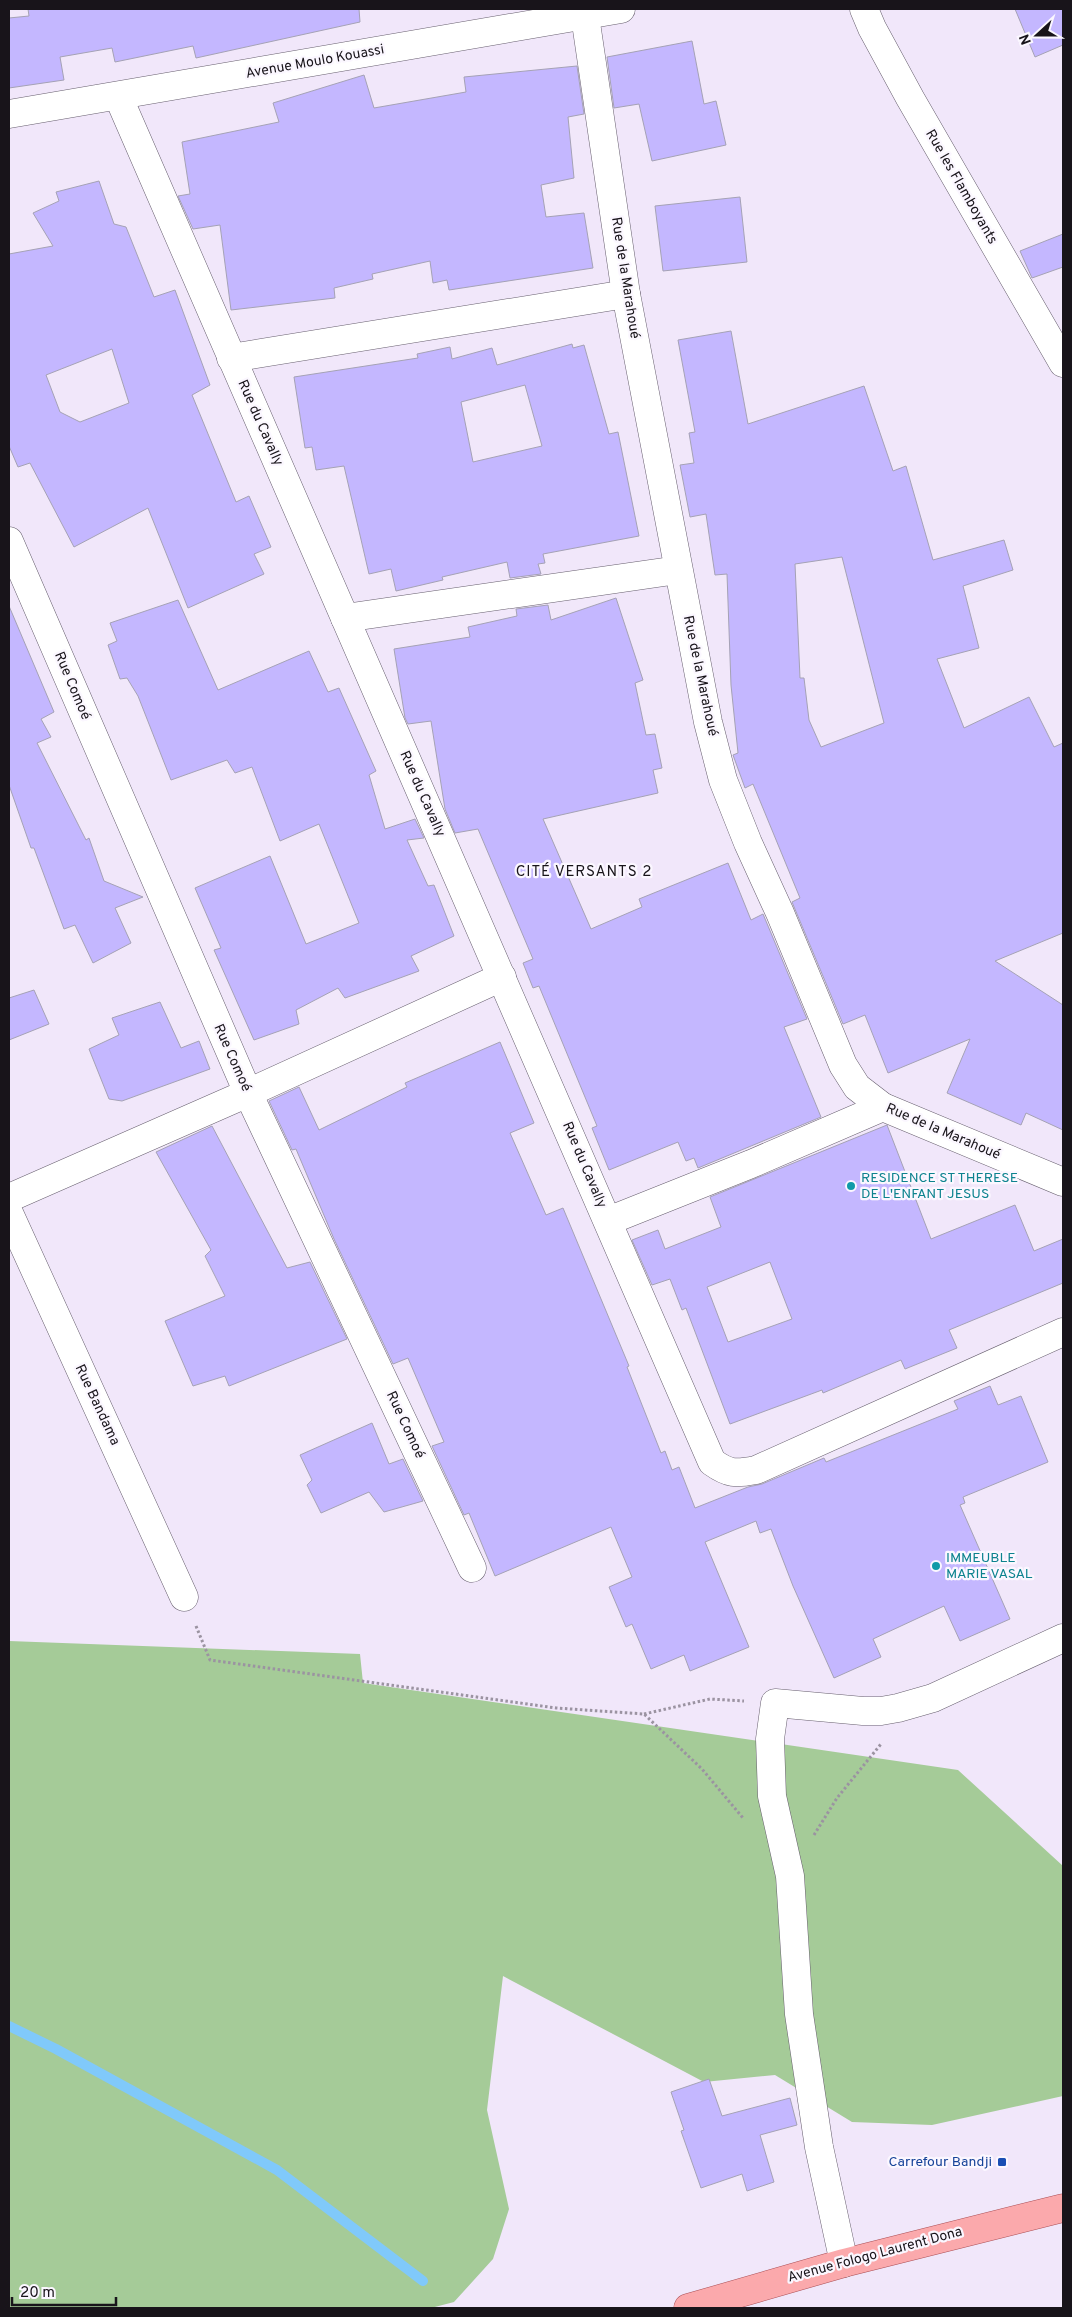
<svg xmlns="http://www.w3.org/2000/svg" width="1072" height="2317" font-family="Overpass,sans-serif">
	<rect width="100%" height="100%" fill="#f1e7fa"/>
	<!-- green -->
	<path fill="#a5cb98" d="M 9,1641 L 360,1654 L 363,1683 L 958,1770 L 1063,1866 L 1063,2096 L 932,2125 L 852,2122 L 775,2075 L 704,2082 L 503,1976 L 487,2110 L 509,2209 L 493,2259 L 454,2302 L 431,2308 L 9,2308 Z"/>
	<g fill="none" stroke-linecap="round" stroke-linejoin="round">
		<!-- stream -->
		<path stroke="#80c9fa" stroke-width="10" d="M 9,2026 L 56,2049 L 277,2170 L 423,2281"/>
	</g>
	<!-- building -->
	<g fill="#c4b7ff" stroke="#a5a2b5" fill-rule="evenodd">
		<path d="M 28,9 L 359,9 L 360,22 L 196,58 L 193,46 L 115,62 L 112,48 L 60,57 L 64,80 L 9,88 L 9,18 L 29,16 Z"/>
		<path d="M 1015,9 L 1063,9 L 1063,45 L 1035,57 Z"/>
		<path d="M 692,41 L 704,104 L 716,101 L 726,145 L 652,161 L 639,104 L 614,108 L 607,57 Z"/>
		<path d="M 577,66 L 584,114 L 568,117 L 574,178 L 541,185 L 546,217 L 584,213 L 593,268 L 449,290 L 447,280 L 433,283 L 430,261 L 372,274 L 373,279 L 334,288 L 335,298 L 231,310 L 220,225 L 193,229 L 178,196 L 190,194 L 182,142 L 279,122 L 273,103 L 364,75 L 374,108 L 466,92 L 464,77 Z"/>
		<path d="M 99,181 L 114,224 L 126,227 L 154,297 L 175,290 L 210,385 L 192,395 L 236,502 L 249,496 L 271,547 L 254,554 L 264,574 L 188,608 L 148,508 L 74,547 L 30,463 L 18,467 L 9,446 L 9,254 L 53,246 L 33,213 L 59,201 L 56,192 ZM 112,349 L 129,403 L 80,422 L 60,412 L 46,375 Z"/>
		<path d="M 740,197 L 747,262 L 663,271 L 655,206 Z"/>
		<path d="M 1063,234 L 1063,267 L 1032,278 L 1020,251 Z"/>
		<path d="M 731,331 L 748,424 L 864,386 L 893,471 L 906,466 L 933,560 L 1004,540 L 1013,570 L 963,586 L 979,648 L 937,659 L 964,728 L 1029,697 L 1054,747 L 1063,743 L 1063,933 L 995,961 L 1063,1005 L 1063,1130 L 1026,1113 L 1021,1125 L 947,1093 L 970,1039 L 888,1073 L 865,1015 L 843,1024 L 792,902 L 800,898 L 753,784 L 745,788 L 733,755 L 738,753 L 731,685 L 727,574 L 715,575 L 706,514 L 690,517 L 680,465 L 694,463 L 689,433 L 695,432 L 678,340 ZM 842,557 L 884,723 L 821,747 L 809,720 L 804,678 L 800,678 L 795,564 Z"/>
		<path d="M 572,344 L 573,348 L 584,345 L 609,434 L 618,432 L 639,536 L 543,554 L 545,563 L 538,564 L 541,574 L 510,578 L 507,562 L 442,577 L 443,580 L 396,591 L 391,569 L 369,574 L 344,466 L 316,470 L 312,447 L 305,448 L 294,377 L 418,358 L 417,354 L 450,347 L 452,359 L 492,348 L 497,365 ZM 525,385 L 542,446 L 473,462 L 461,402 Z"/>
		<path d="M 616,598 L 643,680 L 635,683 L 646,735 L 655,734 L 662,768 L 653,770 L 658,793 L 543,819 L 591,929 L 642,907 L 639,899 L 728,863 L 751,920 L 763,914 L 807,1019 L 784,1027 L 821,1117 L 698,1168 L 694,1158 L 686,1161 L 678,1142 L 609,1170 L 592,1128 L 597,1126 L 539,986 L 533,988 L 523,963 L 533,959 L 478,829 L 455,833 L 445,809 L 431,721 L 408,724 L 405,718 L 394,649 L 470,637 L 468,627 L 517,616 L 516,609 L 548,605 L 551,620 Z"/>
		<path d="M 178,600 L 218,690 L 309,651 L 328,692 L 339,688 L 376,771 L 369,775 L 385,829 L 415,819 L 424,838 L 407,840 L 428,886 L 434,885 L 454,936 L 411,956 L 419,971 L 345,998 L 338,988 L 296,1010 L 299,1024 L 254,1040 L 214,950 L 221,948 L 195,888 L 270,856 L 306,944 L 359,923 L 319,824 L 280,841 L 252,767 L 235,773 L 227,760 L 171,780 L 138,696 L 127,678 L 120,679 L 108,645 L 117,641 L 110,623 Z"/>
		<path d="M 9,606 L 54,712 L 41,719 L 51,737 L 37,743 L 86,840 L 89,838 L 104,881 L 143,897 L 115,908 L 131,943 L 93,963 L 75,925 L 64,929 L 34,848 L 31,848 L 9,785 Z"/>
		<path d="M 34,990 L 49,1024 L 9,1040 L 9,998 Z"/>
		<path d="M 160,1002 L 181,1048 L 199,1041 L 210,1069 L 122,1101 L 109,1099 L 89,1049 L 119,1035 L 112,1018 Z"/>
		<path d="M 500,1042 L 534,1123 L 510,1133 L 546,1215 L 563,1208 L 629,1366 L 627,1367 L 661,1453 L 665,1451 L 672,1470 L 679,1467 L 695,1508 L 748,1487 L 762,1484 L 824,1458 L 826,1462 L 958,1409 L 954,1401 L 990,1386 L 998,1405 L 1021,1396 L 1048,1462 L 963,1497 L 965,1503 L 960,1505 L 1010,1619 L 960,1641 L 944,1606 L 873,1639 L 881,1657 L 834,1678 L 793,1586 L 771,1529 L 760,1533 L 756,1521 L 705,1542 L 749,1647 L 690,1671 L 684,1655 L 651,1669 L 632,1624 L 626,1627 L 609,1587 L 632,1577 L 611,1527 L 495,1576 L 469,1513 L 464,1515 L 432,1446 L 444,1442 L 408,1358 L 393,1364 L 334,1239 L 296,1149 L 292,1150 L 269,1101 L 299,1087 L 319,1130 L 407,1087 L 405,1083 Z"/>
		<path d="M 887,1125 L 931,1239 L 1015,1205 L 1034,1251 L 1063,1239 L 1063,1283 L 949,1330 L 957,1348 L 905,1369 L 901,1360 L 823,1393 L 822,1390 L 730,1424 L 686,1308 L 682,1310 L 670,1279 L 652,1285 L 632,1240 L 658,1230 L 665,1249 L 721,1227 L 710,1197 ZM 770,1262 L 792,1319 L 728,1342 L 707,1287 Z"/>
		<path d="M 212,1126 L 287,1268 L 310,1262 L 347,1339 L 229,1386 L 225,1376 L 193,1386 L 165,1321 L 225,1296 L 205,1256 L 211,1250 L 156,1152 Z"/>
		<path d="M 372,1423 L 389,1464 L 403,1459 L 423,1501 L 384,1512 L 369,1492 L 321,1513 L 307,1485 L 312,1480 L 300,1455 Z"/>
		<path d="M 709,2079 L 722,2116 L 790,2098 L 797,2125 L 760,2135 L 774,2182 L 747,2191 L 742,2174 L 701,2188 L 681,2131 L 684,2130 L 671,2092 Z"/>
	</g>
	<g fill="none" stroke-linecap="round" stroke-linejoin="round">
		<defs>
			<g id="minor">
				<path d="M 864,9 L 872,28 L 910,98 L 1063,363"/>
				<path d="M 585,16 L 626,294 L 708,722 L 723,780 L 748,843 L 780,913 L 843,1065 L 857,1087 L 883,1107 L 1063,1182"/>
				<path d="M 118,96 L 712,1462 C 729,1474 735,1474 756,1470 L 1063,1332"/>
				<path d="M 9,114 L 621,9"/>
				<path d="M 231,358 L 626,294"/>
				<path d="M 9,541 L 248,1093 L 472,1568"/>
				<path d="M 345,618 L 678,570"/>
				<path d="M 9,1198 L 248,1093 L 502,977"/>
				<path d="M 9,1213 L 184,1597"/>
				<path d="M 608,1221 L 751,1164 L 883,1107"/>
				<path d="M 844,2263 L 819,2147 L 799,2014 L 790,1876 L 772,1796 L 770,1739 L 775,1703 L 863,1711 L 881,1711 L 898,1708 L 933,1698 L 1063,1638"/>
			</g>
			<path id="major" d="M 688,2308 L 844,2263 L 1063,2208"/>
		</defs>
		<!-- minor casing -->
		<use href="#minor" stroke="#675f6e" stroke-width="29"/>
		<!-- major casing -->
		<use href="#major" stroke="#aa4f55" stroke-width="29"/>
		<!-- path -->
		<g stroke="#9b93a1" stroke-width="3" stroke-dasharray="2.5 2.5" stroke-linecap="butt">
			<path d="M 196,1626 L 210,1660 L 556,1708 L 644,1714 L 702,1769 L 743,1818"/>
			<path d="M 644,1714 L 710,1699 L 744,1701"/>
			<path d="M 814,1835 L 837,1798 L 881,1744"/>
		</g>
		<!-- minor -->
		<use href="#minor" stroke="#fff" stroke-width="28"/>
		<!-- major -->
		<use href="#major" stroke="#fba9ac" stroke-width="28"/>
	</g>
	<!-- markers -->
	<g fill="#0f9aa8" stroke="#fbf7ff" stroke-width="2">
		<circle cx="851" cy="1186" r="5"/>
		<circle cx="936" cy="1566" r="5"/>
	</g>
	<rect fill="#1a4fb4" stroke="#fbf7ff" stroke-width="2" x="997" y="2157" width="10" height="10" rx="2.5"/>
	<g text-anchor="middle" dominant-baseline="central" stroke-width="4.5" stroke-linejoin="round" paint-order="stroke">
		<!-- street labels -->
		<g font-size="14" fill="#18141a" stroke="#fbf7ff">
			<text transform="translate(315 62) rotate(-10)">Avenue Moulo Kouassi</text>
			<text transform="translate(961 187) rotate(60)">Rue les Flamboyants</text>
			<text transform="translate(625 278) rotate(81)">Rue de la Marahoué</text>
			<text transform="translate(260 423) rotate(66)">Rue du Cavally</text>
			<text transform="translate(700 676) rotate(78)">Rue de la Marahoué</text>
			<text transform="translate(72 686) rotate(67)">Rue Comoé</text>
			<text transform="translate(422 794) rotate(66)">Rue du Cavally</text>
			<text transform="translate(232 1058) rotate(66)">Rue Comoé</text>
			<text transform="translate(943 1132) rotate(23)">Rue de la Marahoué</text>
			<text transform="translate(584 1165) rotate(67)">Rue du Cavally</text>
			<text transform="translate(97 1405) rotate(65)">Rue Bandama</text>
			<text transform="translate(405 1425) rotate(65)">Rue Comoé</text>
			<text transform="translate(875 2255) rotate(-15)">Avenue Fologo Laurent Dona</text>
		</g>
		<!-- culture labels -->
		<g font-size="14" fill="#0d838f" stroke="#fbf7ff" text-anchor="start">
			<text x="861" y="1178">RESIDENCE ST THERESE<tspan x="861" dy="16">DE L'ENFANT JESUS</tspan></text>
			<text x="946" y="1558">IMMEUBLE<tspan x="946" dy="16">MARIE VASAL</tspan></text>
		</g>
		<!-- transit labels -->
		<g font-size="14" fill="#164399" stroke="#fbf7ff" text-anchor="end">
			<text x="992" y="2162">Carrefour Bandji</text>
		</g>
		<!-- neighbourhood labels -->
		<g font-size="15" letter-spacing="1" fill="#18141a" stroke="#fbf7ff">
			<text x="584" y="872">CITÉ VERSANTS 2</text>
		</g>
	</g>
	<!-- border -->
	<rect width="1072" height="2317" fill="none" stroke="#18141a" stroke-width="20"/>
	<!-- north arrow -->
	<g transform="translate(1037 35) rotate(249)" stroke="#fbf7ff" stroke-width="4" paint-order="stroke">
	<path d="M0-4L9 19L0 12L-9 19Z" fill="#18141a"/>
	<text y="-8" font-size="14" font-weight="bold" text-anchor="middle" fill="#18141a">N</text>
	</g>
	<!-- scale -->
	<path d="M12 2297v8h104v-8" fill="none" stroke="#18141a" stroke-width="2.5"/>
	<text x="20" y="2297" font-size="15" fill="#18141a" stroke="#fbf7ff" stroke-width="4" paint-order="stroke">20 m</text>
</svg>
